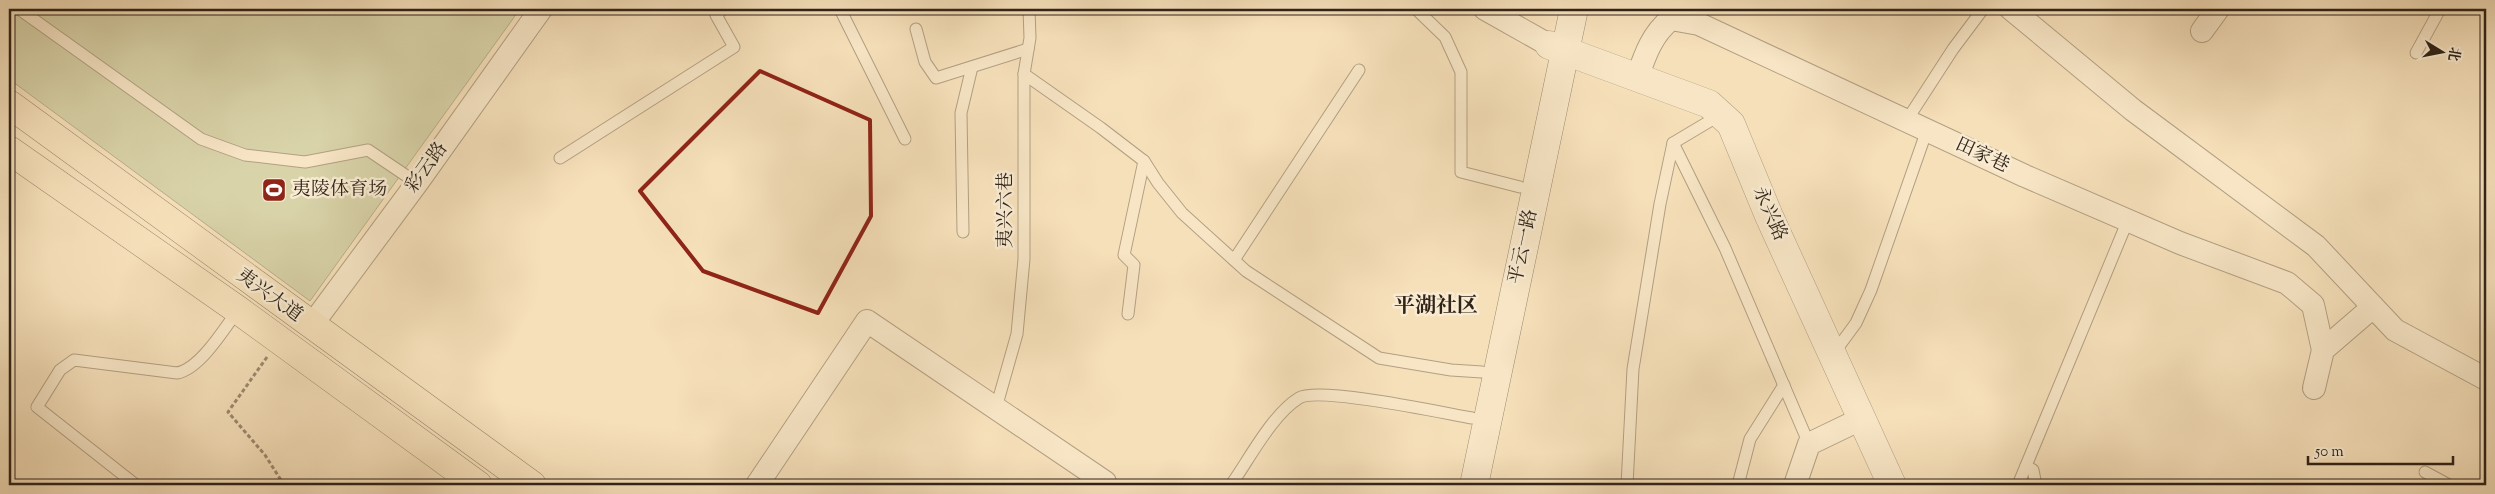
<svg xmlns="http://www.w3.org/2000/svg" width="2495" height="494" font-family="'Sorts Mill Goudy','Noto Serif SC',serif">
	<rect width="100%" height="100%" fill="#f5e0ba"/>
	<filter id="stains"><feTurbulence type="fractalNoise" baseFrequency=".004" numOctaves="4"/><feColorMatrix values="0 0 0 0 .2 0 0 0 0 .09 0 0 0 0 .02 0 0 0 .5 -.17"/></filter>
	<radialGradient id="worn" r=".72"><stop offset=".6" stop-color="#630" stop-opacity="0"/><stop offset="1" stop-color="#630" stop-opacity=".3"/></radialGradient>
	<!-- green -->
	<path fill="#b5c395" stroke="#727356" d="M 9,9 L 520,9 L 310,301 L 9,79 Z"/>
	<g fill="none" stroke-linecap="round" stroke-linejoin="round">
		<defs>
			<g id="service">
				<path d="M 19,9 L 201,139 L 245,155 L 305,162 L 368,150 L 417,183"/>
				<path d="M 840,9 L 905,139"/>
				<path d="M 1416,9 L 1445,37 L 1461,72 L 1461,172 L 1520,187"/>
				<path d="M 916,29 L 925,62 L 936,78 L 1028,49"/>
				<path d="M 2416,53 L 2440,9"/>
				<path d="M 1024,74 L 1101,128 L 1144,161 L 1158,183 L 1182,213 L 1246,271 L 1379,358 L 1451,370 L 1482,372"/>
				<path d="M 1907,120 L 1953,49 L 1983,9"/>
				<path d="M 1673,143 L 1725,248 L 1809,444"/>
				<path d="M 560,158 L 734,47 L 716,15 L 723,9"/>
				<path d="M 963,232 L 961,113 L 972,67"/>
				<path d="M 1234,260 L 1359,70"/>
				<path d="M 1128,314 L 1134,265 L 1124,255 L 1144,161"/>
				<path d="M 1834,353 L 1856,323 L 1871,290 L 1927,130"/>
				<path d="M 996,408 L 1017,334 L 1024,259 L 1024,74 L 1030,38 L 1029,9"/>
				<path d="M 2026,466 L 2033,470 L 2036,485"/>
				<path d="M 2425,472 L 2449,485"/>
				<path d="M 1233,482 C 1251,456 1273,414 1299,398 C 1319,386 1443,413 1472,418"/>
				<path d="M 136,485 L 37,407 L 60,370 L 74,360 L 177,373 C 200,369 224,329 238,310"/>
				<path d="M 1627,485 L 1633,369 L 1660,204 L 1673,143 L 1720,115"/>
				<path d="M 1738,485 L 1750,439 L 1784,385"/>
				<path d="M 2018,485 L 2128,220"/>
			</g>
			<g id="minor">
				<path d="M 1485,9 L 1549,45"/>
				<path d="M 2011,9 L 2133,110 L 2316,246 L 2395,330 L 2486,379"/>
				<path d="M 2202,31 L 2218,9"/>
				<path d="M 1637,78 C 1645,55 1652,34 1671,19 L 1699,24 L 2025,176 L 2180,243 L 2287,283 L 2313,305 L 2323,350"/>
				<path d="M 311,326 L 417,183 L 541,9"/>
				<path d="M 2314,388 L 2323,350 L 2373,307"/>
				<path d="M 757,485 L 867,321 L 1105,482"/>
				<path d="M 1795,485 L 1809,444 L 1861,419"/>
			</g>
			<path id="tertiary" d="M 1549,45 L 1709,104 L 1731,124 L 1769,216 L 1892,485"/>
			<path id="secondary" d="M 1474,485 L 1574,9"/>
			<g id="primary">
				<path d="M 9,104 L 532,485"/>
				<path d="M 9,150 L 238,310 L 478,485"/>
			</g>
		</defs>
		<!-- service casing -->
		<use href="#service" stroke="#615240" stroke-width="13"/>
		<!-- minor casing -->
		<use href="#minor" stroke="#615240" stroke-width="24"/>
		<!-- tertiary casing -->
		<use href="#tertiary" stroke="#615240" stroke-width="29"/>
		<!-- secondary casing -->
		<use href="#secondary" stroke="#302318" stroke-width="29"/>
		<!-- primary casing -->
		<use href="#primary" stroke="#302318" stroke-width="29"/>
		<!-- path -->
		<path stroke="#302318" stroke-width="3" stroke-dasharray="4 2.5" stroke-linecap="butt" d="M 267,357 L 228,412 L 265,455 L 284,485"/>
		<!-- service -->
		<use href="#service" stroke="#f8ebd2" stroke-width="11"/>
		<!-- minor -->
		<use href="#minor" stroke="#f8ebd2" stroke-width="22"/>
		<!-- tertiary -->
		<use href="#tertiary" stroke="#f8ebd2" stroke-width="28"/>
		<!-- secondary -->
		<use href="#secondary" stroke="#f8ebd2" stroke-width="28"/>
		<!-- primary -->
		<use href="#primary" stroke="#f5e0ba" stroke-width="28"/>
	</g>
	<!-- marked area -->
	<path d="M0 0H2495V494H0ZM 760,71 L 870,120 L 871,216 L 818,313 L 703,271 L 640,191 Z" fill="#f5e0ba" fill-opacity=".55" fill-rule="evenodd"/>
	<path fill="none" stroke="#8f2418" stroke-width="4" stroke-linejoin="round" d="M 760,71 L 870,120 L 871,216 L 818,313 L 703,271 L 640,191 Z"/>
	<!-- icons -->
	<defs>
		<symbol id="stadium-square" viewBox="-11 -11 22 22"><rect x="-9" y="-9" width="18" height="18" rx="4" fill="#8f2418" stroke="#f8ebd2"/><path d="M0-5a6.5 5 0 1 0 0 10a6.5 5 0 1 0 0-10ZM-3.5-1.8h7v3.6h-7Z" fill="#fff"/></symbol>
	</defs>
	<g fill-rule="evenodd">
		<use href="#stadium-square" x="260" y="176" width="28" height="28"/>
	</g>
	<g text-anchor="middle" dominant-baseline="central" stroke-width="5" stroke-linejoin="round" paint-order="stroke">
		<!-- street labels -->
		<g font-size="19" fill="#302318" stroke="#f8ebd2">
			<text transform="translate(1982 156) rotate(25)">田家巷</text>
			<text transform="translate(427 168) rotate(-54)">彩云路</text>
			<text transform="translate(1006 210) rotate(-90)">夷兴六巷</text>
			<text transform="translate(1769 214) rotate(66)">永兴路</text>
			<text transform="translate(1524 247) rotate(-78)">平云一路</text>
			<text transform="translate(269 296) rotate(36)">夷兴大道</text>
		</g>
		<!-- poi labels -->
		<g font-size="19" fill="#302318" stroke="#f8ebd2" text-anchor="start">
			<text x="292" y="190">夷陵体育场</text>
		</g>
		<!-- quarter labels -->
		<g font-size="21" font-weight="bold" fill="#302318" stroke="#f8ebd2">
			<text x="1436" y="307">平湖社区</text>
		</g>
	</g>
	<!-- margin -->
	<rect width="2495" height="494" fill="none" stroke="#f5e0ba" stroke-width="30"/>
	<rect x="10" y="10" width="2475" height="474" fill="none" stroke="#302318" stroke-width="2.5"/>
	<rect x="15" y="15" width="2465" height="464" fill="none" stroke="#302318"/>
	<!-- north arrow -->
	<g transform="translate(2442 52) rotate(100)" stroke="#f8ebd2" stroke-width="4" paint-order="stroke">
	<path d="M0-4L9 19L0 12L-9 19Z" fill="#302318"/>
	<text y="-8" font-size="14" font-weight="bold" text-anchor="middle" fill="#302318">北</text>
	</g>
	<!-- scale -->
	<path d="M2308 456v8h145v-8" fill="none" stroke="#302318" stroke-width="2.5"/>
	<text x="2315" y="456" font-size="15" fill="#302318" stroke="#f8ebd2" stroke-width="4" paint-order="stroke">50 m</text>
	<rect width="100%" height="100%" filter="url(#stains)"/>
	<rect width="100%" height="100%" fill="url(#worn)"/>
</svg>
